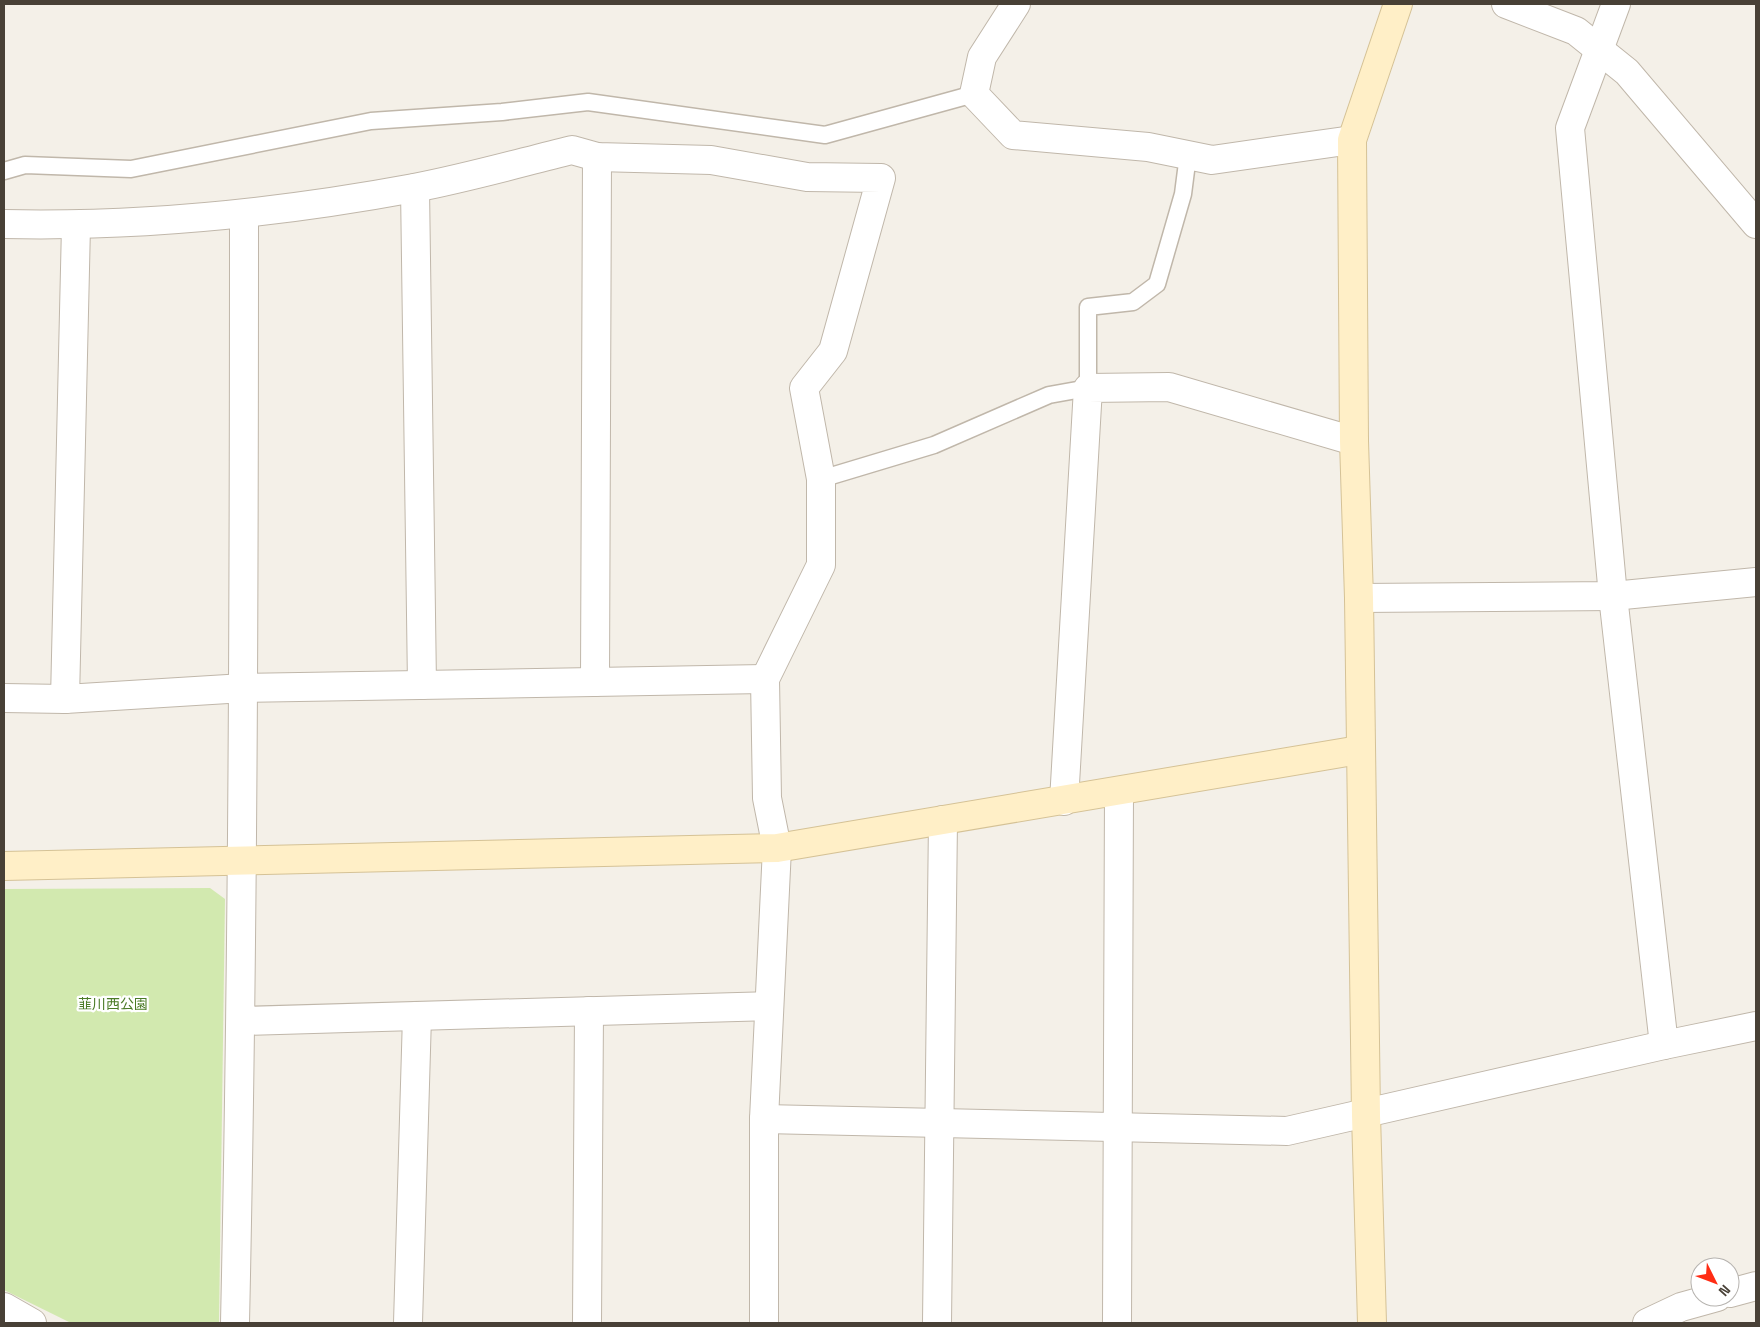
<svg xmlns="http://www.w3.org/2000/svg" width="1760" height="1327" font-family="'Space Grotesk','Noto Sans JP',sans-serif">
	<rect width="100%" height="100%" fill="#f4f0e8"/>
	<!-- green -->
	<path fill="#d2e9af" d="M 210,888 L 225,899 L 219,1323 L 71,1323 L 4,1290 L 4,889 Z"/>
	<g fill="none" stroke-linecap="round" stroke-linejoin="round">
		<defs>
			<g id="lane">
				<path d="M 4,171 L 25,165 L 131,169 L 371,121 L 502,112 L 588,102 L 825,135 L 974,94"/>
				<path d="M 821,479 L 934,445 L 1049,395 L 1088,388 L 1088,307 L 1133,302 L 1157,284 L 1183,194 L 1188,155"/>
			</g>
			<g id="street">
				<path d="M 1016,4 L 982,57 L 974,94 L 1013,135 L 1148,147 L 1212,160 L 1352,140"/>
				<path d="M 1506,4 L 1576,31 L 1627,72 L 1756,224"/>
				<path d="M 1616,4 L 1570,128 L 1613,596 L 1664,1045"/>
				<path d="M 415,188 L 422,685"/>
				<path d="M 4,224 C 141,227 279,213 414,188 C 467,178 519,163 572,150 L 597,157 L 711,160 L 807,177 L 881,178 L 833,351 L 804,388 L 821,479 L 821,565 L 765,679 L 767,798 L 777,848 L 764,1119 L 764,1323"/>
				<path d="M 1359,598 L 1613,596 L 1756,582"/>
				<path d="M 595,682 L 597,157"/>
				<path d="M 4,698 L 65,699 L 244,688 L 765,679"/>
				<path d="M 65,699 L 76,226"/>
				<path d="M 1064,801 L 1088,388 L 1169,387 L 1354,441"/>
				<path d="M 241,1021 L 769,1006"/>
				<path d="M 764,1119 L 1287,1131 L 1664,1045 L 1756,1026"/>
				<path d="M 1730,1293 L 1756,1286"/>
				<path d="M 4,1307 L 32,1323"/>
				<path d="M 235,1323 C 243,953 244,584 244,214"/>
				<path d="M 408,1323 L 417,1016"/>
				<path d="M 587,1323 L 589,1011"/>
				<path d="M 937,1323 L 943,820"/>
				<path d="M 1117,1323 L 1119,791"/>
				<path d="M 1647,1323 L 1681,1307 L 1717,1297"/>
			</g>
			<g id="secondary">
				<path d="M 4,866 L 777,848 L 1359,750"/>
				<path d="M 1372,1323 L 1366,1115 L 1359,598 L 1354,441 L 1352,140 L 1398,4"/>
			</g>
		</defs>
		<!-- lane casing -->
		<use href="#lane" stroke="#c0b7aa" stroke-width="19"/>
		<!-- street casing -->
		<use href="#street" stroke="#c0b7aa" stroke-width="30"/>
		<!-- secondary casing -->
		<use href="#secondary" stroke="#d5c296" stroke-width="30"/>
		<!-- lane -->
		<use href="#lane" stroke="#fff" stroke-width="16"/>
		<!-- street -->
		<use href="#street" stroke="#fff" stroke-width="28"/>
		<!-- secondary -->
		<use href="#secondary" stroke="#ffefc7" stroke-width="28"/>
	</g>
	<g text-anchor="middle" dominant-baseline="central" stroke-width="4.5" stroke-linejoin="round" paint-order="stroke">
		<!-- park labels -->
		<g font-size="14" fill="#4b7b27" stroke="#fff">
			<text x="113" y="1004">韮川西公園</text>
		</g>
	</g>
	<!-- border -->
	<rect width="1760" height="1327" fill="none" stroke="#484036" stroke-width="10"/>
	<!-- north arrow -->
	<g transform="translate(1715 1282) rotate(132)"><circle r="24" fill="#ffffff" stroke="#b6b3af"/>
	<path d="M0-4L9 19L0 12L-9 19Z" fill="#ff2c14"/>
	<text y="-8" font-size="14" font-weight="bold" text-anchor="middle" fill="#484036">N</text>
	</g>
</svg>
